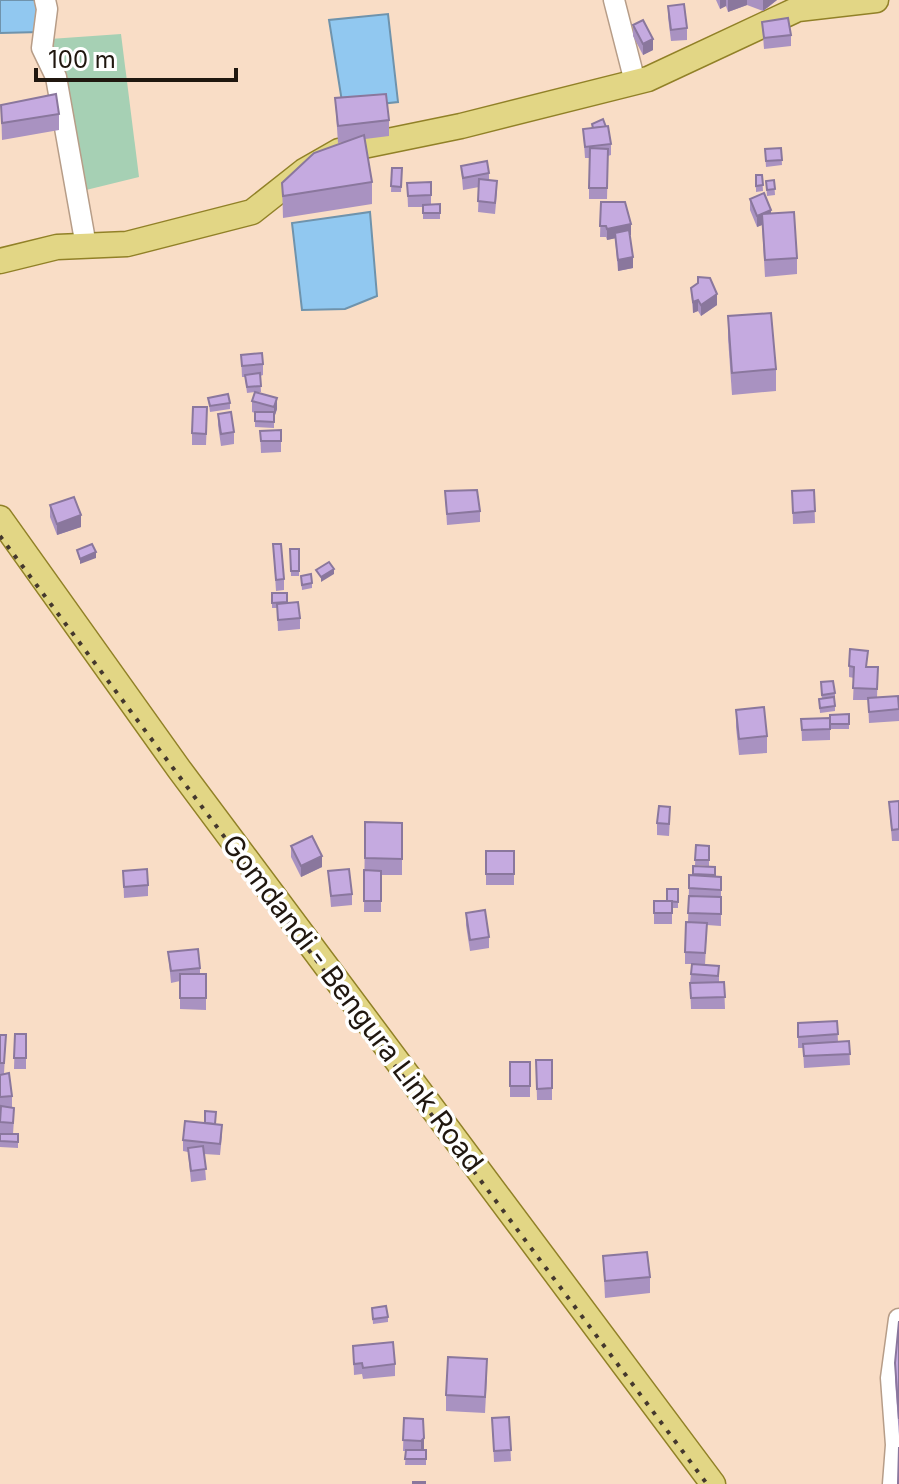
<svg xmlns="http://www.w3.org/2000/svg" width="899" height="1484" font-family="Inter,sans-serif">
	<rect width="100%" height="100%" fill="#f9ddc6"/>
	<!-- green -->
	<path fill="#a6d0b4" d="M 121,34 L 139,177 L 82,191 L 50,39 Z"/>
	<!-- water -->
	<g fill="#91c8f0" stroke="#6f93ac" stroke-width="2">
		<path d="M 0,0 L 40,0 L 40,32 L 0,33 Z"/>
		<path d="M 388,14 L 398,102 L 343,108 L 329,20 Z"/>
		<path d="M 370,212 L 377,296 L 345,309 L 302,310 L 292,223 Z"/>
	</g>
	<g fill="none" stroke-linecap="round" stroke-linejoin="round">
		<defs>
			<g id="minor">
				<path d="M 45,0 L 47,9 L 42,48 L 56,77 L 86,246"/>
				<path d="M 614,0 L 635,82"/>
				<path d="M 893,1484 L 896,1445 L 891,1378 L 899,1319"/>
			</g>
			<g id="major">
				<path d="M 0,261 L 57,247 L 127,244 L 252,212 L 304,171 L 339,151 L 461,126 L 648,79 L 798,9 L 876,0"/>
				<path d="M 0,518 L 179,769 L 713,1484"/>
			</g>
		</defs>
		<!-- minor casing -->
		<use href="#minor" stroke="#b79d88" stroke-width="23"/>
		<!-- major casing -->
		<use href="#major" stroke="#918127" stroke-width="27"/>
		<!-- minor -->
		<use href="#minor" stroke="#fff" stroke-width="20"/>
		<!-- major -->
		<use href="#major" stroke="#e2d685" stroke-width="24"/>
		<!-- rail -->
		<path stroke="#44382d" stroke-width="4" stroke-dasharray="4 8" stroke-linecap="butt" d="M 0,536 L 707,1484"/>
	</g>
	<!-- wall -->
	<g fill="#a992c1">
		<path d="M 716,0 L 777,0 L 763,11 L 747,5 L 728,12 L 726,6 L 720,9 Z"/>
		<path d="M 668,6 L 687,28 L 687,40 L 671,41 L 668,17 Z"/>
		<path d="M 762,22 L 791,35 L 791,46 L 764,49 Z"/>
		<path d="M 633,25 L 653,50 L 643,55 L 633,36 Z"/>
		<path d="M 335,98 L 389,120 L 389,136 L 365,139 L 372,182 L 372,204 L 283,218 L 282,183 L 344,142 L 338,143 Z"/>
		<path d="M 1,105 L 59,114 L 59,130 L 2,140 Z"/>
		<path d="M 592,124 L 611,144 L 611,155 L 608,156 L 607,199 L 589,199 L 589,158 L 585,158 L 583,129 L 592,128 Z"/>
		<path d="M 781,148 L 782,165 L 766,167 L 765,149 Z"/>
		<path d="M 461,166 L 489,173 L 489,180 L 497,192 L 495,214 L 478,212 L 479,187 L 463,190 Z"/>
		<path d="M 392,168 L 402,168 L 401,192 L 391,192 Z"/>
		<path d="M 756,175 L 762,175 L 763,191 L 756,192 Z"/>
		<path d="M 774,180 L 775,195 L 767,196 L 766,181 Z"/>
		<path d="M 431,182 L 431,204 L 440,204 L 440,219 L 423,219 L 423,207 L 408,207 L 407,183 Z"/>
		<path d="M 750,199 L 771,213 L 797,258 L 797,274 L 765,277 L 762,225 L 757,227 L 750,210 Z"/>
		<path d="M 601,202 L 631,235 L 630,235 L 633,268 L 618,271 L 615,238 L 607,240 L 606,237 L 600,237 Z"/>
		<path d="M 691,288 L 717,305 L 701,316 L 698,311 L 693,313 Z"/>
		<path d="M 728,316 L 776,369 L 776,391 L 732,395 L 728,338 Z"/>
		<path d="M 241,355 L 263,364 L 263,375 L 260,376 L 261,392 L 256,392 L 277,409 L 274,418 L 274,428 L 255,427 L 255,413 L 252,412 L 252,401 L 255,392 L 247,393 L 245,377 L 242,377 Z"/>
		<path d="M 208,398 L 230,403 L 230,409 L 210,412 Z"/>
		<path d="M 218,414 L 234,432 L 234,444 L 221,446 L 218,425 Z"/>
		<path d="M 207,419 L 206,445 L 192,445 L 192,433 Z"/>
		<path d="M 281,430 L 281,452 L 261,453 L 260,431 Z"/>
		<path d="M 814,490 L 815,523 L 793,524 L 792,491 Z"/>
		<path d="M 445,491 L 480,511 L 480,522 L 447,525 Z"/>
		<path d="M 50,505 L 81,527 L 57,535 L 50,517 Z"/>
		<path d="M 273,544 L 284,579 L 284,590 L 276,591 Z"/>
		<path d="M 290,549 L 299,549 L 299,576 L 291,576 Z"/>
		<path d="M 301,576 L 312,583 L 312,588 L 302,590 Z"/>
		<path d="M 272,593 L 287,603 L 300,618 L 300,629 L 278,631 L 277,608 L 272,608 Z"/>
		<path d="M 849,666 L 878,667 L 877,698 L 899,709 L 899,721 L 869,723 L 868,700 L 853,700 L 854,678 L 849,677 Z"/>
		<path d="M 821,682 L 835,693 L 835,711 L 820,713 L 819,699 L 822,699 Z"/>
		<path d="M 736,710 L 767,736 L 767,753 L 739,755 L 736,727 Z"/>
		<path d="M 849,714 L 849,729 L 830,729 L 830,740 L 802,741 L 801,719 L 830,718 Z"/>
		<path d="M 899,801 L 899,841 L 892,841 L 889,802 Z"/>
		<path d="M 670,818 L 669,836 L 657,835 L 657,823 Z"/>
		<path d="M 365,822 L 402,823 L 402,875 L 381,875 L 381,912 L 364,912 Z"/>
		<path d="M 696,845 L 709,846 L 709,866 L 695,865 Z"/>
		<path d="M 291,846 L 322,867 L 301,877 L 291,857 Z"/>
		<rect x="486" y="851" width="28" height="34"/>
		<path d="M 693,866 L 715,867 L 715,877 L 721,877 L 721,926 L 707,925 L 705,965 L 719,966 L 719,983 L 724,982 L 725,1009 L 691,1009 L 690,983 L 692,964 L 685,964 L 685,952 L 688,922 L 689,888 L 693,875 Z"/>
		<path d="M 123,871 L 148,885 L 148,896 L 124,898 Z"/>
		<path d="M 328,871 L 352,894 L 352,905 L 331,907 Z"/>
		<path d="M 678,889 L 678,908 L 672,908 L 672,924 L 654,924 L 654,901 L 667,901 Z"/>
		<path d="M 466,913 L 489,937 L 489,948 L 470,951 L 466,925 Z"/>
		<path d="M 168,952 L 200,968 L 200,974 L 206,974 L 206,1010 L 180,1009 L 180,981 L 171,983 Z"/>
		<path d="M 837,1021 L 838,1042 L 849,1041 L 850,1065 L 804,1068 L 803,1048 L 798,1048 L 798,1023 Z"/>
		<path d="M 15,1034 L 26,1034 L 26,1069 L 14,1069 Z"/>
		<path d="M 0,1035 L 6,1035 L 4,1074 L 12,1096 L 12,1107 L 14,1119 L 13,1134 L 18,1134 L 18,1148 L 0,1147 L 0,1134 L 11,1134 L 0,1133 Z"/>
		<path d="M 536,1060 L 552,1060 L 552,1100 L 537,1100 Z"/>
		<rect x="510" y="1062" width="20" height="35"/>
		<path d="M 215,1124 L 222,1136 L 220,1155 L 204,1154 L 206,1180 L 191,1182 L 188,1152 L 183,1151 L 183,1140 Z"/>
		<path d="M 603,1256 L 650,1277 L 650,1293 L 605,1298 Z"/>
		<path d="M 372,1308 L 388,1317 L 388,1322 L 373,1324 Z"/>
		<path d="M 899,1321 L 899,1436 L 895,1380 L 895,1363 Z"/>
		<path d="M 353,1346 L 395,1364 L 395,1376 L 363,1379 L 362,1374 L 354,1375 Z"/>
		<path d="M 487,1376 L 485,1413 L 446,1411 L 446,1395 Z"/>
		<path d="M 509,1417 L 511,1461 L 494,1462 L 492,1418 Z"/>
		<path d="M 404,1418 L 423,1419 L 423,1450 L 426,1450 L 426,1465 L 405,1465 L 406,1451 L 403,1451 Z"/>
	</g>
	<!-- shaded-wall -->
	<g fill="#8a779d">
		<path d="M 720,0 L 726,0 L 726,6 L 720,9 Z"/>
		<path d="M 728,0 L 747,0 L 747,5 L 728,12 Z"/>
		<path d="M 763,0 L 777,0 L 763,11 Z"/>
		<path d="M 653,39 L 653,50 L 643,55 L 643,44 Z"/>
		<path d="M 771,210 L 771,221 L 762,214 L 762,225 L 757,227 L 757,216 Z"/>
		<path d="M 631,224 L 631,235 L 607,240 L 607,229 Z"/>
		<path d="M 633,257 L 633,268 L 618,271 L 618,260 Z"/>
		<path d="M 717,294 L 717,305 L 701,316 L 701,305 Z"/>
		<path d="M 698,300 L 698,311 L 693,313 L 693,302 Z"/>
		<path d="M 277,398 L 277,409 L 274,418 L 274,407 Z"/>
		<path d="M 81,515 L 81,527 L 57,535 L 57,524 Z"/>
		<path d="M 96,552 L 96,558 L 80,564 L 80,559 Z"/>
		<path d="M 334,569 L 334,574 L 321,582 L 321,577 Z"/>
		<path d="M 322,856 L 322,867 L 301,877 L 301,866 Z"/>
		<path d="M 424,1438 L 424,1449 L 421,1452 L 421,1441 Z"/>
	</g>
	<!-- building -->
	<g fill="#c5aae0" stroke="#8a779d" stroke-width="2">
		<path d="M 684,4 L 687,28 L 671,30 L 668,6 Z"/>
		<path d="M 788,18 L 791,35 L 764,38 L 762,22 Z"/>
		<path d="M 643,20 L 653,39 L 643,44 L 633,25 Z"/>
		<path d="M 56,94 L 59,114 L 2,123 L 1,105 Z"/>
		<path d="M 386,94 L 389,120 L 338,126 L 335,98 Z"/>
		<path d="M 603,119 L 606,127 L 593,128 L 592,124 Z"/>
		<path d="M 608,126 L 611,144 L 585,147 L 583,129 Z"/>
		<path d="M 364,135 L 372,182 L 283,196 L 282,183 L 314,153 Z"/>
		<path d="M 590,148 L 608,149 L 607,188 L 589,188 Z"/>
		<path d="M 781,148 L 782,160 L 766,161 L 765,149 Z"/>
		<path d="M 487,161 L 489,173 L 463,178 L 461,166 Z"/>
		<path d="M 392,168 L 402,168 L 401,187 L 391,186 Z"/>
		<path d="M 756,175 L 762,175 L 763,185 L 756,186 Z"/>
		<path d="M 479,179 L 497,181 L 495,203 L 478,201 Z"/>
		<path d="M 774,180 L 775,189 L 767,190 L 766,181 Z"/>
		<path d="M 431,182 L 431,195 L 408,196 L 407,183 Z"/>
		<path d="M 764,193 L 771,210 L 757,216 L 750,199 Z"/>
		<path d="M 601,202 L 625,202 L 631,224 L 607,229 L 606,226 L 600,226 Z"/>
		<path d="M 440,204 L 440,213 L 423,213 L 423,205 Z"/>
		<path d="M 794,212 L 797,258 L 765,260 L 762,214 Z"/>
		<path d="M 629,230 L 633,257 L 618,260 L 615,233 Z"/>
		<path d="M 698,277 L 710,278 L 717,294 L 701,305 L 698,300 L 693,302 L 691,288 L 698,283 Z"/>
		<path d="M 771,313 L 776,369 L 732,373 L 728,316 Z"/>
		<path d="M 262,353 L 263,364 L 242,366 L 241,355 Z"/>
		<path d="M 260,373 L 261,386 L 247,387 L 245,375 Z"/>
		<path d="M 255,392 L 277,398 L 274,407 L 252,401 Z"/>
		<path d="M 228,394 L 230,403 L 210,406 L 208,398 Z"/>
		<path d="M 193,407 L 207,407 L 206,434 L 192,433 Z"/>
		<path d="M 231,412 L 234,432 L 221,434 L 218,414 Z"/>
		<path d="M 255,412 L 274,412 L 274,422 L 255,421 Z"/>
		<path d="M 281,430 L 281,441 L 261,441 L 260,431 Z"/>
		<path d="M 477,490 L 480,511 L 447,514 L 445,491 Z"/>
		<path d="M 814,490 L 815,511 L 793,513 L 792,491 Z"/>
		<path d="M 74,497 L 81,515 L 57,524 L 50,505 Z"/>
		<path d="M 92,544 L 96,552 L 80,559 L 77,550 Z"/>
		<path d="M 273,544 L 281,544 L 284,579 L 276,580 Z"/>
		<path d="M 290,549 L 299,549 L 299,571 L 291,571 Z"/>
		<path d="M 329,562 L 334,569 L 321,577 L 316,570 Z"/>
		<path d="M 311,574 L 312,583 L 302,585 L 301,576 Z"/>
		<path d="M 272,593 L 287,593 L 287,602 L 272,603 Z"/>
		<path d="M 298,602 L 300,618 L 278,620 L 277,604 Z"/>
		<path d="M 850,649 L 868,651 L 866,667 L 878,667 L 877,689 L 853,688 L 854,667 L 849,666 Z"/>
		<path d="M 833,681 L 835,693 L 822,695 L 821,682 Z"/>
		<path d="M 898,696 L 899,709 L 869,712 L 868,698 Z"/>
		<path d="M 834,697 L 835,706 L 820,708 L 819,699 Z"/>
		<path d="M 764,707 L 767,736 L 739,739 L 736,710 Z"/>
		<path d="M 849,714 L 849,724 L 830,724 L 830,715 Z"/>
		<path d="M 830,718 L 830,729 L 802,730 L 801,719 Z"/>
		<path d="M 899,801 L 899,829 L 892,830 L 889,802 Z"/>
		<path d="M 659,806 L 670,807 L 669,824 L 657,823 Z"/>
		<path d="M 365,822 L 402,823 L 402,859 L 365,858 Z"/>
		<path d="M 312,836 L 322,856 L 301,866 L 291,846 Z"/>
		<path d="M 696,845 L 709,846 L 709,860 L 695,860 Z"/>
		<rect x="486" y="851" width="28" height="23"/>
		<path d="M 693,866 L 715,867 L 715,875 L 693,874 Z"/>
		<path d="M 147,869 L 148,885 L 124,887 L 123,871 Z"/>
		<path d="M 349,869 L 352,894 L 331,896 L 328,871 Z"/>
		<path d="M 364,870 L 381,871 L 381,901 L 364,901 Z"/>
		<path d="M 689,875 L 721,877 L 721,890 L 689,888 Z"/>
		<path d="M 667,889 L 678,889 L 678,902 L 667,901 Z"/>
		<path d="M 689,896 L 721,897 L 721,914 L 688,913 Z"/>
		<rect x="654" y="901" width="18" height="12"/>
		<path d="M 485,910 L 489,937 L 470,940 L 466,913 Z"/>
		<path d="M 686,922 L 707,923 L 705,953 L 685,952 Z"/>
		<path d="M 198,949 L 200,968 L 171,971 L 168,952 Z"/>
		<path d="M 692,964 L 719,966 L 718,976 L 691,974 Z"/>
		<rect x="180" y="974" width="26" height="24"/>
		<path d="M 724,982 L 725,997 L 691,998 L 690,983 Z"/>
		<path d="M 837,1021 L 838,1034 L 798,1037 L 798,1023 Z"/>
		<path d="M 15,1034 L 26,1034 L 26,1058 L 14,1058 Z"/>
		<path d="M 0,1035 L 6,1035 L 4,1063 L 0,1063 Z"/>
		<path d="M 849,1041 L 850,1054 L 804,1056 L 803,1044 Z"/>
		<path d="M 536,1060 L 552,1060 L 552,1088 L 537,1089 Z"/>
		<rect x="510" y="1062" width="20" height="24"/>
		<path d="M 9,1073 L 12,1096 L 0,1097 L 0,1075 Z"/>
		<path d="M 1,1106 L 14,1108 L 13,1123 L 0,1122 Z"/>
		<path d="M 205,1111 L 216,1112 L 215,1124 L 205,1123 Z"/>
		<path d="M 185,1121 L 222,1125 L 220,1144 L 183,1140 Z"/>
		<path d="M 0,1134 L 18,1134 L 18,1142 L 0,1141 Z"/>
		<path d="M 203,1146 L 206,1169 L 191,1171 L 188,1148 Z"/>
		<path d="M 647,1252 L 650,1277 L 605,1281 L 603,1256 Z"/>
		<path d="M 386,1306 L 388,1317 L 373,1319 L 372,1308 Z"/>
		<path d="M 899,1321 L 899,1419 L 895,1363 Z"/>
		<path d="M 393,1342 L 395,1364 L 363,1368 L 362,1363 L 354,1364 L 353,1346 Z"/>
		<path d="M 448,1357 L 487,1359 L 485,1397 L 446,1395 Z"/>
		<path d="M 509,1417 L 511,1450 L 494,1451 L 492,1418 Z"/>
		<path d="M 404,1418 L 423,1419 L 424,1438 L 421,1441 L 403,1440 Z"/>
		<path d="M 899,1447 L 899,1484 L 898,1484 Z"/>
		<path d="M 406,1450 L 426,1450 L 426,1459 L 405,1459 Z"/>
		<rect x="413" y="1482" width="12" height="2"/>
	</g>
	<g text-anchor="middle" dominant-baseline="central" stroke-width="7" stroke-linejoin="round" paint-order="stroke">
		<!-- street labels -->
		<g font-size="28" fill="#20170f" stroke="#fff">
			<text transform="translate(353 1003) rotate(53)">Gomdandi - Bengura Link Road</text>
		</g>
	</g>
	<!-- scale -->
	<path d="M36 68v12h200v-12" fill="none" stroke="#20170f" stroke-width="4"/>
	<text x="48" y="68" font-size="24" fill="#20170f" stroke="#ffffff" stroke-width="6" paint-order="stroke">100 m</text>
</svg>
